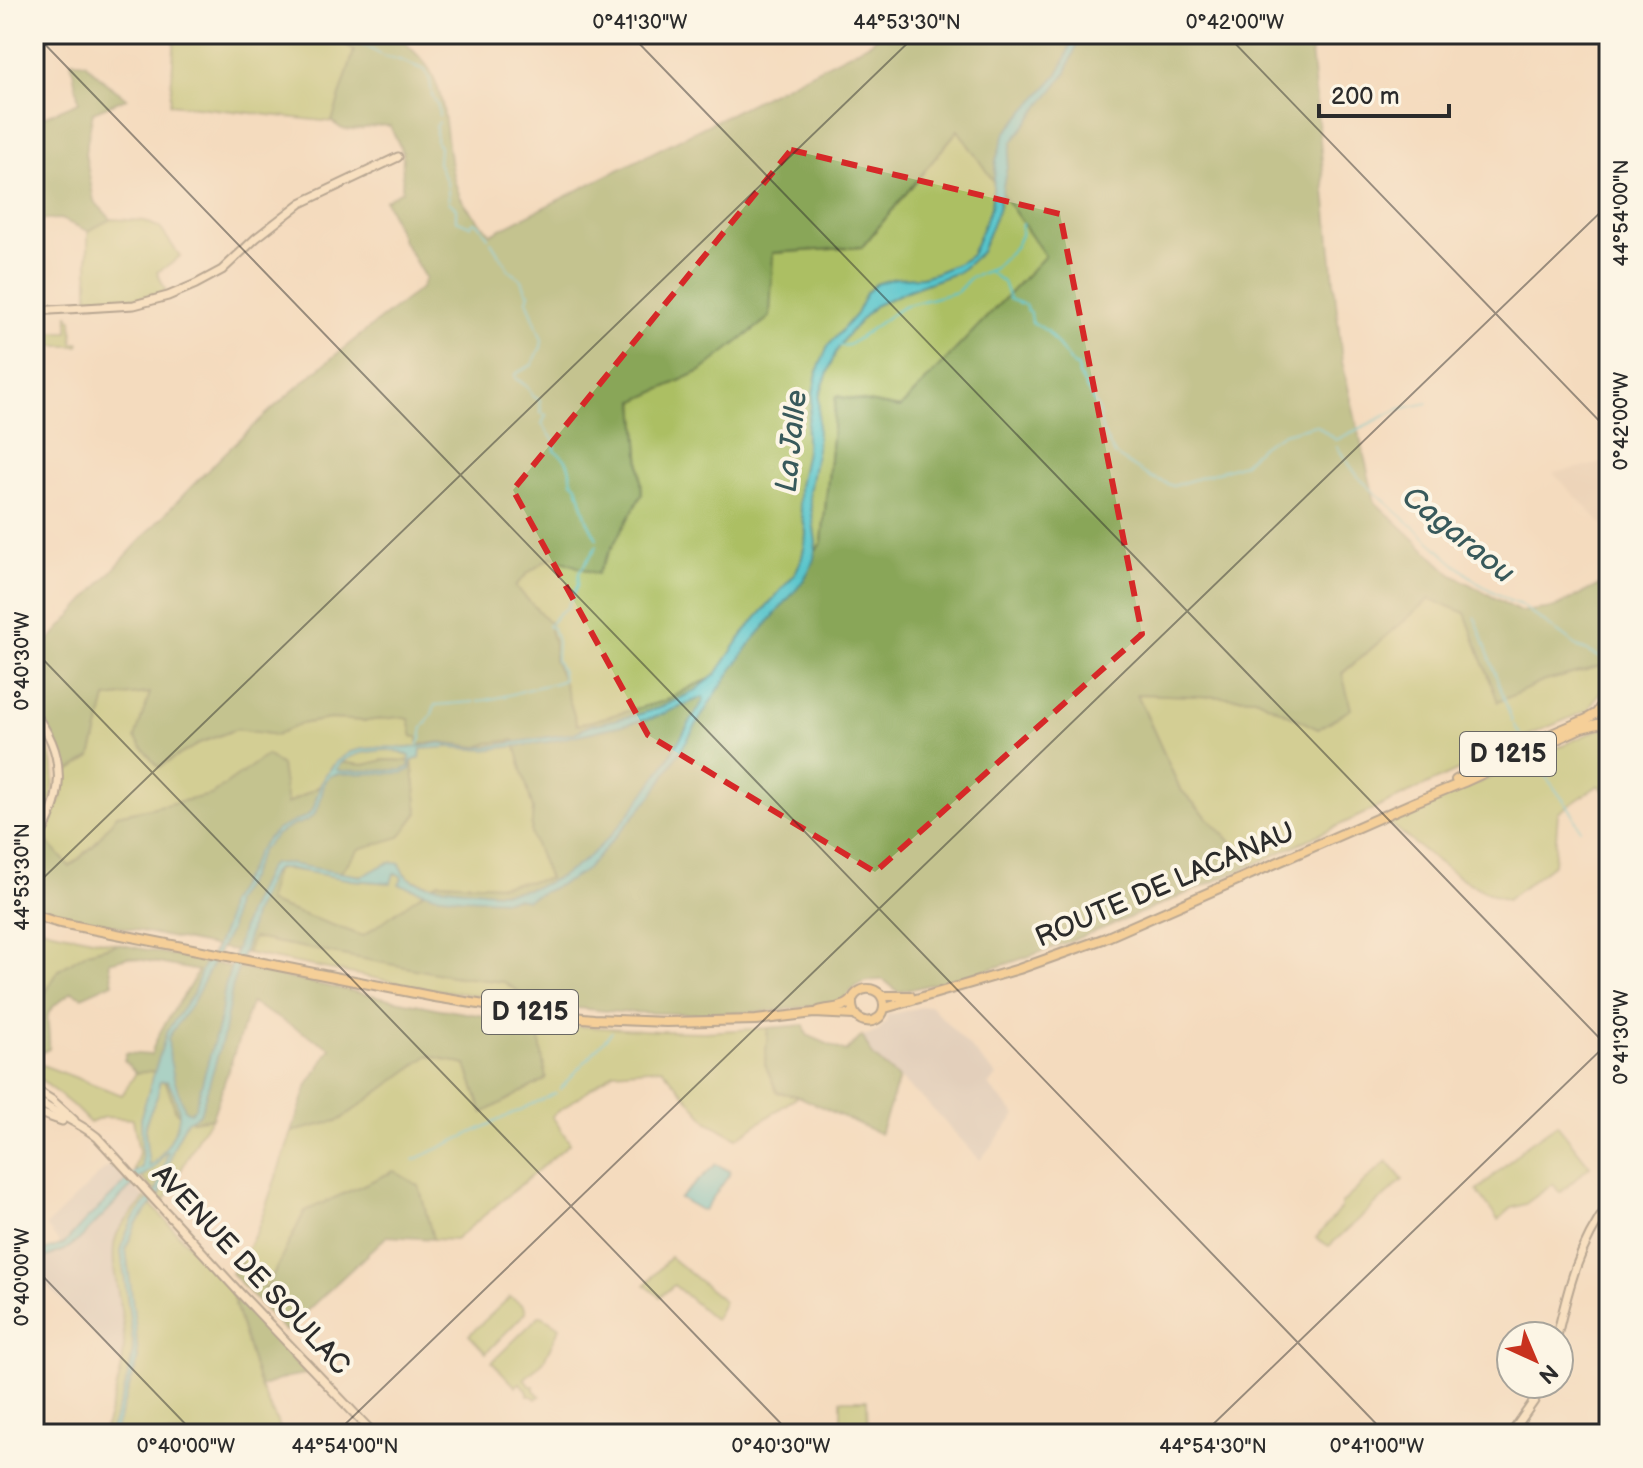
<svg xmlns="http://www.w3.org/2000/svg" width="1643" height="1468" font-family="'Balsamiq Sans',sans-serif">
	<rect width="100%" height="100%" fill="#fcf5e5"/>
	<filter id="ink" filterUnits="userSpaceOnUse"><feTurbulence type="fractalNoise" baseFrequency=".0125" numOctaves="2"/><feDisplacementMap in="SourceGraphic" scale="16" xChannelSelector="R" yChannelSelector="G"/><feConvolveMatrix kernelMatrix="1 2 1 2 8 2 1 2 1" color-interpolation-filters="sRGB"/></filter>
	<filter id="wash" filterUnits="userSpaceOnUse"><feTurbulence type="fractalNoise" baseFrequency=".006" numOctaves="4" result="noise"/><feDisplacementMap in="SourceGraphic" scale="32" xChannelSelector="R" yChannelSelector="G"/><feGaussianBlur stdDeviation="1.8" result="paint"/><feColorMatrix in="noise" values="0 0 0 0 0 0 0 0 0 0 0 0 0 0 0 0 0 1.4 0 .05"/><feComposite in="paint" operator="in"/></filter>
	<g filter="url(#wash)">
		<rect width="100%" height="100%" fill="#f4dbbe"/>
		<!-- built -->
		<path fill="#e4ccb3" d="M 1609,462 L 1609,531 L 1553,473 Z"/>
		<!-- industrial -->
		<g fill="#cec2b9">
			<path d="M 930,1005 L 997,1076 L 988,1085 L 1016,1115 L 980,1160 L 925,1101 L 873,1056 L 862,1036 L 877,1032 L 886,1022 L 887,1015 Z"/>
			<path d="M 112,1162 L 127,1178 L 127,1180 L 61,1245 L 46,1226 Z"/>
			<path d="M 132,1184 L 145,1198 L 118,1232 L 113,1260 L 124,1336 L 122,1365 L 34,1271 L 34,1261 L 72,1244 Z"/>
		</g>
		<!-- green -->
		<g fill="#acbf63" stroke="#6c7547" stroke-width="2">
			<path d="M 175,34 L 335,34 L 354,51 L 332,122 L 170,104 Z"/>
			<path d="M 958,130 L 1046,256 L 900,408 L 836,397 L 822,542 L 718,676 L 693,686 L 665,701 L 577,725 L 563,680 L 554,660 L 554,643 L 550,629 L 515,586 L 528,573 L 642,494 L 635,401 L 701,371 L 773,253 L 862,247 Z"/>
			<path d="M 111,219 L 145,221 L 160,228 L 180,256 L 171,264 L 157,272 L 166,291 L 125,301 L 88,303 L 88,231 Z"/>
			<path d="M 68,314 L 70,319 L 72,319 L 73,343 L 79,343 L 79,346 L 34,346 L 34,332 L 68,332 Z"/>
			<path d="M 1430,599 L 1465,613 L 1498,702 L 1542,682 L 1609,664 L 1609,686 C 1597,690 1596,703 1586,711 L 1511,743 L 1476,762 L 1253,865 L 1180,789 L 1137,694 L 1255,698 L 1319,729 L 1342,674 Z"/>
			<path d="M 151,692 L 159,767 L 202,742 L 237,729 L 276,735 L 300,724 L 330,719 L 366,721 L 399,717 L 410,719 L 413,737 L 418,737 L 419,745 L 441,742 L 479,747 L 488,743 L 515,740 L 533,809 L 531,834 L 549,879 L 501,885 L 438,882 L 434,886 C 419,882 403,880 399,863 C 386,860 380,870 368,874 C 359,877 349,874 340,873 L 359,849 L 400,836 L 418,813 L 412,761 L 384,760 L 364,765 L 336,762 L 325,775 L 320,786 L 286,804 L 281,766 L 267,756 L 211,795 L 118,815 L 93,846 L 69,867 L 45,839 L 63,791 L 64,774 L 91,757 L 106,698 Z"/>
			<path d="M 1601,728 L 1609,731 L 1609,796 L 1599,785 L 1558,813 L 1554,864 L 1507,900 C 1462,886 1425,851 1388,823 Z"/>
			<path d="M 49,749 C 59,779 52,812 34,838 C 34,814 29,779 46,760 L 44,750 Z"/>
			<path d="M 278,868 L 337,876 L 352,880 L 390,883 L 393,873 L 400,874 L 402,878 L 400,884 L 426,892 L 363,936 L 267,902 L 274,870 Z"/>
			<path d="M 34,926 L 52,931 L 118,944 L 88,952 L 59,970 L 34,1012 Z"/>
			<path d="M 253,937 L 452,976 L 504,982 L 537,1004 L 425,988 L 246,953 Z"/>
			<path d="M 537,1024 L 659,1031 L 704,1032 L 768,1028 L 765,1064 L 777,1092 L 798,1096 L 737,1138 L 708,1122 L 662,1068 L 614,1072 L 552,1116 L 570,1143 L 455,1240 L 433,1239 L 419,1186 L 305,1211 L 266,1289 L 240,1261 L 257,1231 L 292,1132 L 340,1120 L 429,1055 L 466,1065 L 483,1112 L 546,1078 Z"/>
			<path d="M 37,1063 L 122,1095 L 136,1073 L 152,1070 L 167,1085 L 176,1112 L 193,1121 L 212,1118 L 199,1135 L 169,1194 L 164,1201 L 134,1170 L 139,1152 L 133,1119 L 104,1117 L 90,1123 L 72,1105 L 34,1074 L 34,1065 Z"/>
			<path d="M 1557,1124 L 1590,1166 L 1560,1193 L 1553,1184 L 1525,1204 L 1512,1208 L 1498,1220 L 1477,1191 L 1527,1145 Z"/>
			<path d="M 1387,1161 L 1403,1180 L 1329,1246 L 1316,1238 L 1341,1208 L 1341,1204 Z"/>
			<path d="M 145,1198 L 231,1291 L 260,1387 L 283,1434 L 103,1434 C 112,1403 125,1370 124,1337 C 124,1308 105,1257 118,1232 C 125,1220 137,1209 145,1198 Z"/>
			<path d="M 670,1257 L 724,1301 L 715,1320 L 674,1285 L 660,1297 L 645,1285 Z"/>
			<path d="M 510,1297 L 524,1306 L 526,1312 L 486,1353 L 469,1335 Z"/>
			<path d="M 539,1316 L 542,1316 L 560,1327 L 543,1362 L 524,1379 L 530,1386 L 534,1386 L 534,1390 L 540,1396 L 536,1399 L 532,1396 L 528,1396 L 528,1392 L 520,1383 L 515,1386 L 492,1362 Z"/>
			<path d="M 841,1400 L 867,1400 L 868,1434 L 839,1434 L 841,1425 Z"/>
		</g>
		<!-- forest -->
		<g fill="#89a659" stroke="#5a6842" stroke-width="2" fill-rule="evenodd">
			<path d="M 335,34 L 397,34 C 408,47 426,60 433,76 C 451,114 443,157 460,196 C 466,209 481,222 491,234 L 872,42 L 877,34 L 1334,34 L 1311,50 L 1342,361 L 1375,502 L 1451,574 L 1520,612 L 1554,608 L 1609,580 L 1609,664 L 1542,682 L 1498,702 L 1465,613 L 1430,599 L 1342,673 L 1351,709 L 1318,729 L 1255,698 L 1137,694 L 1180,789 L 1253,865 C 1177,897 1101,932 1024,958 C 982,973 941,982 898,992 L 884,980 C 862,979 855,985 841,1002 L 774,1011 L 702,1014 L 617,1012 L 537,1004 L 504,982 L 452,976 L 253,938 L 246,953 L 34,909 L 34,850 L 45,839 L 70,867 L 93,846 L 117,815 L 211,795 L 267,755 L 281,766 L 287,804 L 320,786 L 325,775 L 336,762 L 364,765 L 384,760 L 412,761 L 418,812 L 400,837 L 359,849 L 337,876 L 285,868 L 275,870 L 267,902 L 363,936 L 438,882 L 501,885 L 549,879 L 531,834 L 533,809 L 514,740 L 488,743 L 479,747 L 441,742 L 418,745 L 418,737 L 413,737 L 409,719 L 398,717 L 366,721 L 330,719 L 300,724 L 276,735 L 237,729 L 202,742 L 158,767 L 135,738 L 150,693 L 106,698 L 91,757 L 64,774 L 58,747 L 49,729 L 34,709 L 34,657 C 94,591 153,524 217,461 C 280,398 350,342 421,288 L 425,278 L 401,237 L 385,200 L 402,191 L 403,153 L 390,126 C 374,123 356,133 343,129 C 339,128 336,124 332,122 L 354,51 ZM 958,130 L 1045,256 L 900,408 L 836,396 L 822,542 L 718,676 L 693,686 L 665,701 L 577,725 L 563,680 L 554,660 L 554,643 L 550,629 L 551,624 L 515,586 L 528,573 L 551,557 L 597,574 L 642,494 L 635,401 L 701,371 L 770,317 L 773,253 L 862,247 Z"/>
			<path d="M 71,61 L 85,63 L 106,83 L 127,98 L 93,112 L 85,153 L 94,201 L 111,219 L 88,231 L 60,219 L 34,220 L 34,121 L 79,102 Z"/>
			<path d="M 118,944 L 440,1009 L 537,1024 L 546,1079 L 483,1113 L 466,1065 L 429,1055 L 340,1120 L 292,1132 L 308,1085 L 331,1048 L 251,1003 L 212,1118 L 193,1121 L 176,1112 L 167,1085 L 152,1071 L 136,1073 L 124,1060 L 126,1053 L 151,1055 C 159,1024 184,1000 198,971 L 128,957 L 109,962 L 113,983 L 82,997 L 72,992 C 36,1017 51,1013 49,1049 L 34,1057 L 34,1012 L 59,970 L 88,952 Z"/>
			<path d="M 804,1025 L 807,1035 L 846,1052 L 862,1036 L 873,1056 L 899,1079 L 880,1134 L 798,1096 L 777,1092 L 765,1064 L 768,1028 Z"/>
			<path d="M 394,1171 L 419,1186 L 433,1239 L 387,1236 L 285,1331 L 231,1273 L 240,1261 L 266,1289 L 305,1211 Z"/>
			<path d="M 231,1291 L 306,1374 L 288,1377 L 260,1387 Z"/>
		</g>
		<!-- water -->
		<g fill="#57c5cc" stroke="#41787c" stroke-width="2" fill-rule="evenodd">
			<path d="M 1074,34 L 1081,34 L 1066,73 L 1012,142 L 998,210 L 981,252 L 959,272 L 909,290 L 874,306 L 846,336 L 835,354 L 819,396 L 817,448 L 809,492 L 816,542 L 814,559 L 810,569 L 801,584 L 753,640 L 716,693 L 652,796 L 586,870 L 568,881 L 526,900 L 517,898 L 505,900 L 460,898 L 434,895 L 399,884 L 402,878 L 400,875 L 394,873 L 391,883 L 352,880 L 285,868 L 276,869 L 271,874 L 253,915 L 249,934 L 233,984 L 223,1037 L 200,1114 L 186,1122 L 173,1149 L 161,1193 L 136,1224 L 126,1249 L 136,1330 L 138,1360 L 114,1434 L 109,1434 C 119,1404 133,1374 133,1342 L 121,1251 L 125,1236 L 133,1219 L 157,1189 L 168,1152 L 166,1152 L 155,1167 L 140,1178 L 79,1240 L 65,1250 L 34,1262 L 34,1254 L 64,1244 L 85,1221 L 124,1184 L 127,1178 L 142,1167 L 141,1116 L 167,1031 L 193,994 L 202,969 L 216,947 L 225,925 L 228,903 L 246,875 L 257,852 L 266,840 L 278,829 L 307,816 L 313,809 L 320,786 L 325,775 L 336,762 L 350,752 L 362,749 L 383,747 L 408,748 L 441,743 L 478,748 L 574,733 L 591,725 L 640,714 L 662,707 L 695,691 L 716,674 L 746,630 L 794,575 L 801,561 L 805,544 L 806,532 L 799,504 L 799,486 L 806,451 L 806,433 L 817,372 L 828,346 L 856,314 L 866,293 L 876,284 L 895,278 L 922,277 L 935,273 L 959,263 L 971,255 L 991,207 L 996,160 L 1005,133 L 1057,75 L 1064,63 ZM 703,697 L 704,700 C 663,765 605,876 523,890 C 497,895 469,889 444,887 C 427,885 402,883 400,863 C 385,859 374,873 360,876 L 284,863 L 272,864 L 268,868 L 247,913 L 225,986 L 220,1019 L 195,1108 L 191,1112 L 185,1110 L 174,1079 L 170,1060 L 168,1039 L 171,1033 L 192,1004 L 230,930 L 234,901 L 249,878 L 261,851 L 276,835 L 292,826 L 306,821 L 314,815 L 319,806 L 325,781 L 330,776 L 336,774 L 403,773 L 410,770 L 412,761 L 420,758 L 421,749 L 449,747 L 485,750 L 548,742 L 653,718 ZM 386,750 L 401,752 L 410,756 L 409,767 L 403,770 L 340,771 L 336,769 C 348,753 366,752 386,750 ZM 162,1081 L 167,1081 C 173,1088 180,1107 179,1117 C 177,1131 162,1159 149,1166 C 148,1152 143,1134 147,1120 C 151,1107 160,1097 159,1083 Z"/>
			<path d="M 716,1164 L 730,1171 L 729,1175 L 704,1210 L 701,1210 L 680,1198 Z"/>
		</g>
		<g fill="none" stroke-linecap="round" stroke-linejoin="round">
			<!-- stream -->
			<g stroke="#57c5cc" stroke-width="2">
				<path d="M 344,34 L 385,57 L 397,59 L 425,70 L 430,80 L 432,95 L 438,106 L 439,116"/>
				<path d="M 439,122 L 436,127 L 436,140 L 439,147 L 438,163 L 447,182 L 449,202 L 456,208 L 456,220 L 470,226 L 474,222 L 480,225 L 488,237"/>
				<path d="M 491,242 L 509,270 L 522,280 L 526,291 L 529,293 L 527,300 L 542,340 L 541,347 L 532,365 L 515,374 L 516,379 C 522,382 531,389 532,396 L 540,400 L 541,413 L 546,415 L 542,424 L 555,442 L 555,451 C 569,459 569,466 572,481 L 577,486 L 587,520 L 597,539"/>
				<path d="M 988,271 L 1003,282 L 1009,299 L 1025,305 L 1027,311 L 1031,314 L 1032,322 L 1047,331 L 1074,366 L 1078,367 L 1079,375 L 1098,409 L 1102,431 L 1115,455 L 1148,476 L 1173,486 L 1243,464 L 1263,445 L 1284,433 L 1316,425 L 1336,440 L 1399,409 L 1428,403"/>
				<path d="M 840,346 L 849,345 L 903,306 L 957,292 L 971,277 L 993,269 L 1016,246 L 1021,235 L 1022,224"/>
				<path d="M 1337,447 L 1359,478 L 1455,564 L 1478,583 L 1510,601 L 1519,604 L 1580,648 L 1609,661"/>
				<path d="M 1475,617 L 1512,721"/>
				<path d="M 478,701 C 499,699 517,692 537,687 C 547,685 554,684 563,680 L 562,672 L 556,660 L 557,642 L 553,628 L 548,626 L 559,613 L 567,608 L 578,585 L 579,573 L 597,546"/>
				<path d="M 425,725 L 432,714 L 435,705 L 474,702"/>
				<path d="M 1514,725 L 1520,734"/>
				<path d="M 418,745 L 421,739 L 423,727"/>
				<path d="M 1535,762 L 1570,809 L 1580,829"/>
				<path d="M 560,1089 L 612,1032"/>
				<path d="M 414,1160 L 556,1093"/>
			</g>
		</g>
	</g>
	<g filter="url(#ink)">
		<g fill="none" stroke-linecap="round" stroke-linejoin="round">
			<defs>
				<g id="secondary">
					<path d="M 34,311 L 134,305 L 168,296 L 196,284 L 222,270 L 256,238 L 301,203 L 398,157"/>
					<path d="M 34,714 C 69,755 64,802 34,845"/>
					<path d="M 34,1089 L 52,1100 L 74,1120"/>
					<path d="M 34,1098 C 54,1114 78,1121 97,1137 L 239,1292 L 374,1434"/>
					<path d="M 34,1111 L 62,1121"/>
					<path d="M 1557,1336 C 1569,1285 1578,1248 1609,1204"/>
					<path d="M 1511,1434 L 1534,1401 L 1542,1384"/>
				</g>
				<g id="primary">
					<path d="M 1601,710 L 1602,701 L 1609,695"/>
					<path d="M 1456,780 L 1516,749 L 1587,719 L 1597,713 L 1601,706"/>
					<path d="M 34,915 L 56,922 L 435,997 L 541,1014 L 594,1019 L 666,1022 L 756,1020 L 814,1013 L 854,1015"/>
					<path d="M 882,996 L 910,996"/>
					<path d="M 885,1008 L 1019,969 L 1103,939 L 1415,802 L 1464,782 L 1581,728 L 1606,722"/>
					<path d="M 819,1011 C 828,1008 841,1009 849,1003 C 855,998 851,998 857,993 C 868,984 884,991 884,1005 C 885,1027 850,1028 852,1001"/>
				</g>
			</defs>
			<!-- secondary casing -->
			<use href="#secondary" stroke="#71695e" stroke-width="11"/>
			<!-- primary casing -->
			<use href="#primary" stroke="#71695e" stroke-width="12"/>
			<!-- secondary -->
			<use href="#secondary" stroke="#fce6c4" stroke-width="7"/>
			<!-- primary -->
			<use href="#primary" stroke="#f7c06c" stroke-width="8"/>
		</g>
	</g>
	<!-- marked area -->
	<path d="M0 0H1643V1468H0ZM 791,150 L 1060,214 L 1142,634 L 875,872 L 648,735 L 513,490 Z" fill="#f4dbbe" fill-opacity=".55" fill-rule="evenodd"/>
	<path fill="none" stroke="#d62828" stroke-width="6" stroke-dasharray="16 10" stroke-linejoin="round" d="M 791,150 L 1060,214 L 1142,634 L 875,872 L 648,735 L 513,490 Z"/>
	<!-- ticks -->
	<path fill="none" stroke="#2b2b2b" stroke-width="2" stroke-opacity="0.45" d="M 35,34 L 1386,1434M 630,34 L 1609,1048M 1226,34 L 1609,431M 34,49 L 49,34M 34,650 L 791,1434M 34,887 L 917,34M 34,1267 L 195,1434M 335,1434 L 1609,204M 1203,1434 L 1609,1042"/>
	<g text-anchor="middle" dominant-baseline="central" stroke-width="8" stroke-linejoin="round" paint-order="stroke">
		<!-- shield labels -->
		<g fill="#fcf5e5" stroke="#6a6863" stroke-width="2">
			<rect x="1460" y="732" width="96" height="44" rx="6"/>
			<rect x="482" y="990" width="96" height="44" rx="6"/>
		</g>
		<g font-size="26" font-weight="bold" fill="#2b2b2b">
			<text x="1508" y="754">D 1215</text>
			<text x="530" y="1012">D 1215</text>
		</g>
		<!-- street labels -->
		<g font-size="28" fill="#2b2b2b" stroke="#fcf5e5">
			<text transform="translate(1165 885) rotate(-23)">ROUTE DE LACANAU</text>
			<text transform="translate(251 1270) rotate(47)">AVENUE DE SOULAC</text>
		</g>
		<!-- water labels -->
		<g font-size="30" font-style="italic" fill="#38595b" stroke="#fcf5e5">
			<text transform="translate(792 441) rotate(-84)">La Jalle</text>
			<text transform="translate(1458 535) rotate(39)">Cagaraou</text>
		</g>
	</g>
	<!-- margin -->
	<rect width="1643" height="1468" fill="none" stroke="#fcf5e5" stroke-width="88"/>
	<!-- north arrow -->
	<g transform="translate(1535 1360) rotate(136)"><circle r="38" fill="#fcf5e5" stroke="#a8a49b" stroke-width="2"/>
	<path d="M0-6L14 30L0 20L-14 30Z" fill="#c8321e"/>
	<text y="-12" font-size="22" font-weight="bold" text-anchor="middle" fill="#2b2b2b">N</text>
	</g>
	<!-- scale -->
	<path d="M1319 104v12h130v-12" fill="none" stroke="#2b2b2b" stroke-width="4"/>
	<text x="1331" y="104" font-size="24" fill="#2b2b2b" stroke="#fcf5e5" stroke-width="6" paint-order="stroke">200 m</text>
	<rect x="44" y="44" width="1555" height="1380" fill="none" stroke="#2b2b2b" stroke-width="3"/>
	<g font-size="20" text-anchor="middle" fill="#2b2b2b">
		<text x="640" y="29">0°41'30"W</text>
		<text x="907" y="29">44°53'30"N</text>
		<text x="1235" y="29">0°42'00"W</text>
		<text transform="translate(1621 213) rotate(-90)" y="7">44°54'00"N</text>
		<text transform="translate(1621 421) rotate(-90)" y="7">0°42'00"W</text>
		<text transform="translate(22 661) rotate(-90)" y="7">0°40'30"W</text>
		<text transform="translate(22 877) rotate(-90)" y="7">44°53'30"N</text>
		<text transform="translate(1621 1037) rotate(-90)" y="7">0°41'30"W</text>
		<text transform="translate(22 1277) rotate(-90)" y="7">0°40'00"W</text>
		<text x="186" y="1453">0°40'00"W</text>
		<text x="345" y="1453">44°54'00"N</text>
		<text x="781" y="1453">0°40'30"W</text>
		<text x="1213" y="1453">44°54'30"N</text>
		<text x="1377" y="1453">0°41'00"W</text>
	</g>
</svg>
